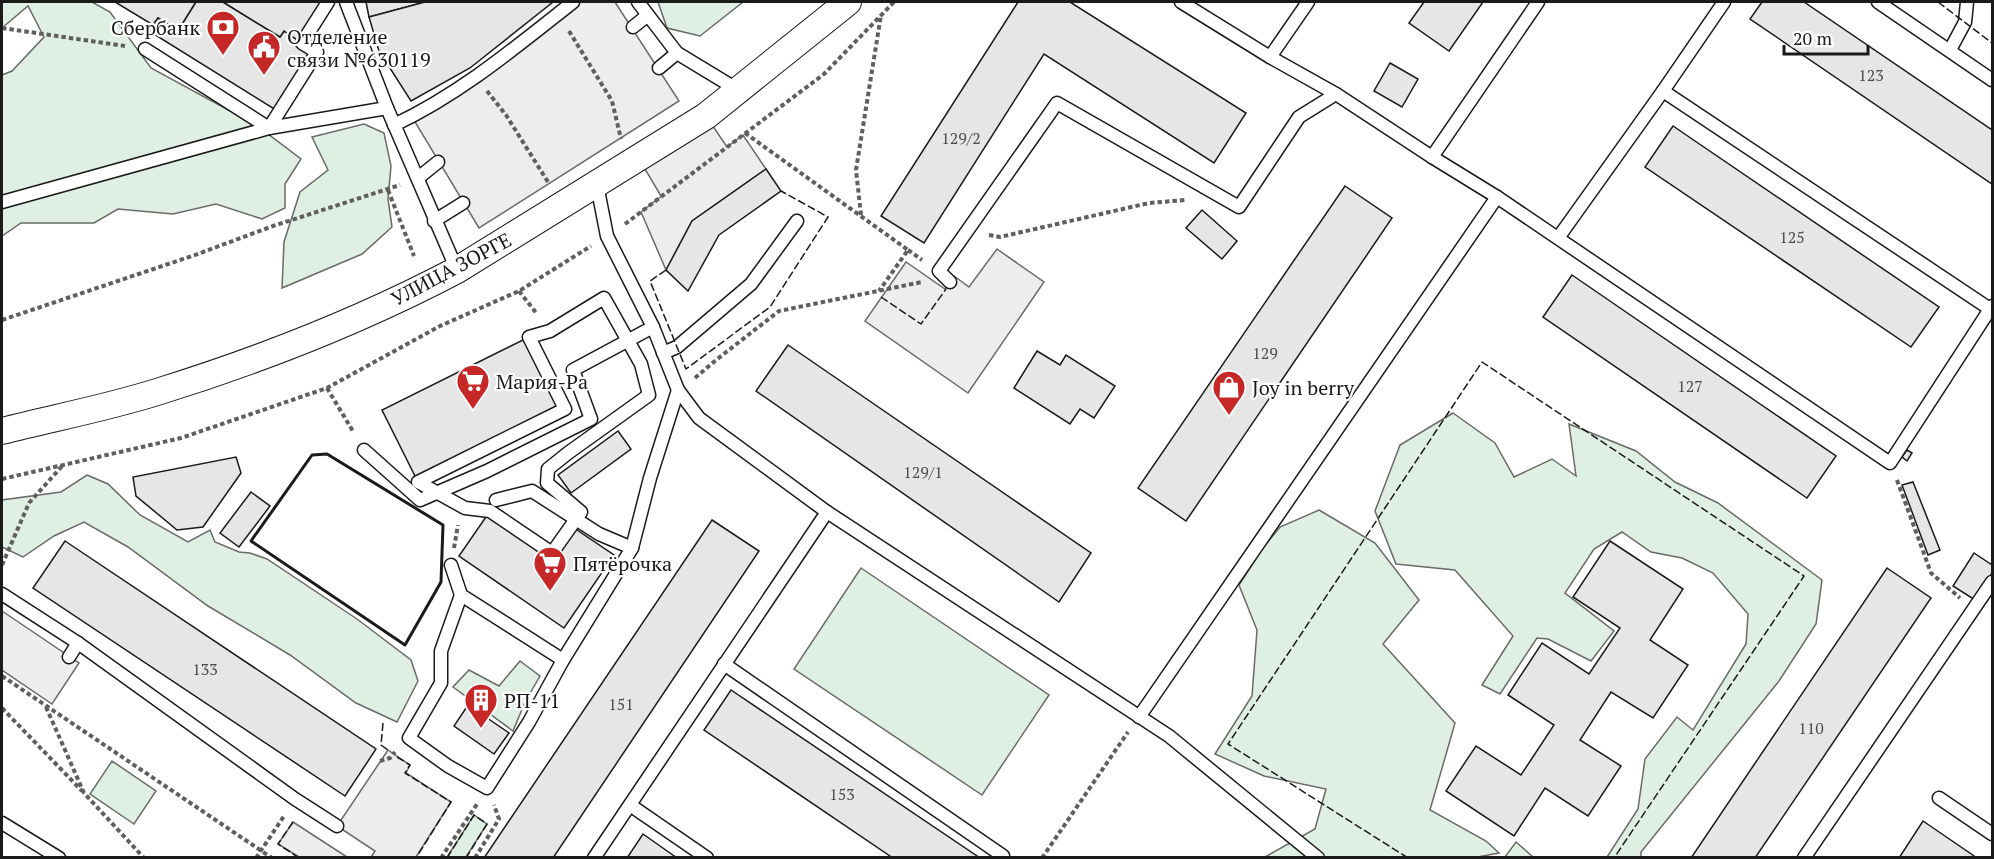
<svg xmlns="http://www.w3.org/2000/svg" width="1994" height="859" font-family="'PT Serif',serif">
	<rect width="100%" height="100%" fill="#fff"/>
	<!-- green -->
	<g fill="#e0efe3" stroke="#6a6a6a" stroke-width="1.5">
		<path d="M 2,2 L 92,2 L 110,12 L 151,68 L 256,125 L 301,159 L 285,184 L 285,208 L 262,219 L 216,204 L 173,214 L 118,209 L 94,223 L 21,223 L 2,236 L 2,75 L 12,71 L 44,37 L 28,6 L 2,28 Z"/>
		<path d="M 658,2 L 743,2 L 700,36 L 667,28 Z"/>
		<path d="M 364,124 L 384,133 L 391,166 L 388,199 L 392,227 L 362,254 L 282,288 L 284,242 L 300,192 L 328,170 L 312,137 Z"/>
		<path d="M 1453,413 L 1495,443 L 1514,477 L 1552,459 L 1576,476 L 1569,424 L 1636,451 L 1675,482 L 1718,503 L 1822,580 L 1816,624 L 1779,681 L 1641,852 L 1641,857 L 1607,857 L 1638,809 L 1645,759 L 1677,717 L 1693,730 L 1746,644 L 1748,614 L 1713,573 L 1682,558 L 1651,552 L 1622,532 L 1594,549 L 1565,593 L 1614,631 L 1591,661 L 1548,639 L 1537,638 L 1500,694 L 1482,685 L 1513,636 L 1455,570 L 1396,564 L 1375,511 L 1400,445 Z"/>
		<path d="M 87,475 L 108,484 L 140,515 L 188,542 L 210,530 L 215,542 L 239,552 L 250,553 L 267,559 L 357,619 L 411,660 L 418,681 L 397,722 L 356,703 L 290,655 L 208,606 L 128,547 L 84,522 L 54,536 L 23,557 L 2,547 L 2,500 L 61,492 Z"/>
		<path d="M 1319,510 L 1375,543 L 1419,600 L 1383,644 L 1455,723 L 1430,810 L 1486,841 L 1499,853 L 1472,858 L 1265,857 L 1315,829 L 1326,789 L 1264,776 L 1215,754 L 1252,696 L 1257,630 L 1239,585 L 1263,548 L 1280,527 Z"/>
		<path d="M 861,568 L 1049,695 L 982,795 L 794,669 Z"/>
		<path d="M 520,661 L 540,676 L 525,702 L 513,731 L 453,687 L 469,670 L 499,686 Z"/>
		<path d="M 112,761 L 156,791 L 134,824 L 90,794 Z"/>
		<path d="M 474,815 L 487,824 L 466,857 L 447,857 Z"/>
		<path d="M 1516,842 L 1533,857 L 1505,857 Z"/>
	</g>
	<!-- parking -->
	<g fill="#ededed" stroke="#6a6a6a" stroke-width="1.5">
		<path d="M 573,2 L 615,2 L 679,101 L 479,228 L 412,117 Z"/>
		<path d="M 706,116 L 727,147 L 743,135 L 766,169 L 692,221 L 666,270 L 641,212 L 663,195 L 661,196 L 639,159 Z"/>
		<path d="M 997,249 L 1044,282 L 968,393 L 865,321 L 906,262 L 945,289 L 954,276 L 969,287 Z"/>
		<path d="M 2,611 L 79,663 L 52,704 L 2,670 Z"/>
		<path d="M 388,750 L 410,765 L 406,773 L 451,802 L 416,857 L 371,857 L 375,851 L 337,826 Z"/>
		<path d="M 293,822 L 347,857 L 299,857 L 278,844 Z"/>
	</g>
	<!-- building -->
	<g fill="#e6e6e6" stroke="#1a1a1a" stroke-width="1.5">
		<path d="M 115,2 L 196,2 L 178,31 L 158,18 L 153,25 Z"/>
		<path d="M 196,2 L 223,2 L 280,37 L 284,31 L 317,52 L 279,112 L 149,31 L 158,18 L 178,31 Z"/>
		<path d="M 223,2 L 328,2 L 302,43 L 284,31 L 280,37 Z"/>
		<path d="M 366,2 L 425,2 L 369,17 Z"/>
		<path d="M 425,2 L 553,2 L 470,68 L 411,101 L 379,51 L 369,17 Z"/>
		<path d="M 1018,2 L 1070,2 L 1246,113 L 1214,163 L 1044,54 L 924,243 L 881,216 Z"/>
		<path d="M 1424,2 L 1483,2 L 1449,51 L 1409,23 Z"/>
		<path d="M 1762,2 L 1804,2 L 1992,130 L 1992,184 L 1750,19 Z"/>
		<path d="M 1390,63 L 1418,79 L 1402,107 L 1374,91 Z"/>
		<path d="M 1673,126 L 1939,307 L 1911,347 L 1645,167 Z"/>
		<path d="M 766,169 L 781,191 L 719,235 L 688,291 L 666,270 L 692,221 Z"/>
		<path d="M 1345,186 L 1392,218 L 1186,521 L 1138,488 Z"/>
		<path d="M 1202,210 L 1237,241 L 1222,259 L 1186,228 Z"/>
		<path d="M 1572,275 L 1836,456 L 1807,498 L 1543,317 Z"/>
		<path d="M 529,337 L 565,409 L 418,482 L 382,410 Z"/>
		<path d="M 788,345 L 1091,553 L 1059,602 L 756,391 Z"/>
		<path d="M 1037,351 L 1060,365 L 1066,355 L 1115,386 L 1094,418 L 1080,409 L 1070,424 L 1014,388 Z"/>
		<path d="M 618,431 L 631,449 L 571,493 L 558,475 Z"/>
		<path d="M 1907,450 L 1912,453 L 1907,461 L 1902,457 Z"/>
		<path d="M 236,457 L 241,473 L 203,527 L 177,530 L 136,496 L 133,477 Z"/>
		<path d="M 1913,482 L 1940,550 L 1928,555 L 1902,485 Z"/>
		<path d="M 251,492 L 270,506 L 239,547 L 220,533 Z"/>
		<path d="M 490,511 L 552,553 L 571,526 L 614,555 L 564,628 L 459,556 Z"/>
		<path d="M 712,520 L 759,551 L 553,858 L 484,858 Z"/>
		<path d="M 65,541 L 376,749 L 345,796 L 33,588 Z"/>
		<path d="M 1610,541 L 1683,589 L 1650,640 L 1688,665 L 1653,718 L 1611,692 L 1580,740 L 1621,766 L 1588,816 L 1545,788 L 1514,836 L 1446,791 L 1476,746 L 1521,775 L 1554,725 L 1508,695 L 1542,643 L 1589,674 L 1620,628 L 1573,597 Z"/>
		<path d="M 1974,553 L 1992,565 L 1992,573 L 1975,600 L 1953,586 Z"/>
		<path d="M 1887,568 L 1931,598 L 1755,858 L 1691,858 Z"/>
		<path d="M 731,690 L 980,858 L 893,858 L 704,730 Z"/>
		<path d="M 468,705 L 509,733 L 494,754 L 454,726 Z"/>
		<path d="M 1923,821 L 1977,858 L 1899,858 Z"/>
		<path d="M 643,834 L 677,858 L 627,858 Z"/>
	</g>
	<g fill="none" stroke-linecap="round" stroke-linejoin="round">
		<defs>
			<g id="service">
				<path d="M 328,2 L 302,43 L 317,52 L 269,128 L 387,108 L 346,2"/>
				<path d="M 638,2 L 677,53 L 738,90"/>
				<path d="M 1181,2 L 1270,57 L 1336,94 L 1432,157 L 1538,2"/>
				<path d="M 1878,2 L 1992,80"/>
				<path d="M 633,27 L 648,15"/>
				<path d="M 145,49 L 269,128"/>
				<path d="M 1950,50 L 1965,22 L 1967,2"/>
				<path d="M 1270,57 L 1308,2"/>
				<path d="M 659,68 L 677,53"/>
				<path d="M 1663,91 L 1990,309"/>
				<path d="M 387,108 L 457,270"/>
				<path d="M 394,125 C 460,94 516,47 573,2"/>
				<path d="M 418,178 L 438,162"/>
				<path d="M 597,185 L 607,236 L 653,327 L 678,390 L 699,418 L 827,512 L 1169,736 L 1318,858"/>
				<path d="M 1497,197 L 1890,463 L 1992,306"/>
				<path d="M 2,202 L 269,128"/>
				<path d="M 434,221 L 463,203"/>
				<path d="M 1558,238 L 1663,91 L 1724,2"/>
				<path d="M 950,282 L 939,271 L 1057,103 L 1239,207 L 1299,117 L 1336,94"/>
				<path d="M 604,298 L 641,364 L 649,395 L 568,453 L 548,469 L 547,483 L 581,512 L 552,553 L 490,511 L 465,508 L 418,482 L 565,409 L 529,337 L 550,331 Z"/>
				<path d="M 663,353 L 677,347 L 751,284 L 797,221"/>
				<path d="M 364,450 L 420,500 L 487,471 L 591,419 L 573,370 L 653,327"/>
				<path d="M 496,500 L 532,491 L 599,534 L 632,548"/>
				<path d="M 451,565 L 461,595 L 563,660"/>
				<path d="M 2,594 L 78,643 L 295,799 L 337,826"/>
				<path d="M 461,595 L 441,651 L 441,683 L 409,738 L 448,766 L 487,788 L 529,722 L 563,660 L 632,548 L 650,478 L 678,390"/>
				<path d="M 69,657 L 78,643"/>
				<path d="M 724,664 L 1003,856"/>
				<path d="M 1139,717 L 1497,197 L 1432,157"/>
				<path d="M 1939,798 L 1992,834"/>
				<path d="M 630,805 L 707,858"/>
				<path d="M 2,823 L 59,858"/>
				<path d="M 594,858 L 827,512"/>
				<path d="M 1804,858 L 1992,582"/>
			</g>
			<path id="minor" d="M 2,431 C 53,418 106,408 157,392 C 260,360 362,320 457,270 L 706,116 L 848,2"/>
		</defs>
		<!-- service casing -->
		<use href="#service" stroke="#1a1a1a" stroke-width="15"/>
		<!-- minor casing -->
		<use href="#minor" stroke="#1a1a1a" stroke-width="28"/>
		<!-- path -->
		<g stroke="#5f5f5f" stroke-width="4" stroke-dasharray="4.5 3" stroke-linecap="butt">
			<path d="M 2,28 L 125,46"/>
			<path d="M 569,31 L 612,101 L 621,139"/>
			<path d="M 487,91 L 506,115 L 548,182"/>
			<path d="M 745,133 L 908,250 L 879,291"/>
			<path d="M 388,190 L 414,256"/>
			<path d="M 861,215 L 856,170 L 881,15"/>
			<path d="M 625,224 L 824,74 L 894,2"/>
			<path d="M 989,235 L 1000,237 L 1149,203 L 1185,200"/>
			<path d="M 908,250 L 922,260"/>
			<path d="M 519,291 L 537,314"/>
			<path d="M 2,320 L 195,255 L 273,226 L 400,185"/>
			<path d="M 695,378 L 716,360 L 779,311 L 922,282"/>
			<path d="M 327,388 L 354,433"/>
			<path d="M 2,479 L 181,438 L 327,388 L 440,326 L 519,291 L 591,246"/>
			<path d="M 1897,480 L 1931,573 L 1960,598"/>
			<path d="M 454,548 L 458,525"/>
			<path d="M 2,565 L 29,503 L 63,465"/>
			<path d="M 2,676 L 272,858"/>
			<path d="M 46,707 L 84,793 L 144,858"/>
			<path d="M 2,708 L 82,791"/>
			<path d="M 380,761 L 390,758 L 395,752"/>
			<path d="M 256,858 L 284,816"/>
			<path d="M 441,858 L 477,804"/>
			<path d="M 475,858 L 499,819 L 494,805"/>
			<path d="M 1042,858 L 1128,732"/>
		</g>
		<!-- service -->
		<use href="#service" stroke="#fff" stroke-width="12"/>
		<!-- minor -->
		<use href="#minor" stroke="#fff" stroke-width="26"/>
		<!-- fence -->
		<g stroke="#1a1a1a" stroke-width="1.5" stroke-dasharray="8 3" stroke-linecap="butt">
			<path d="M 1938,2 L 1992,43"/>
			<path d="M 666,270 L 650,281 L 686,369 L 770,307 L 828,217 L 781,191"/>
			<path d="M 881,297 L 921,324 L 946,289"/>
			<path d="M 383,723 L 381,745 L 388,750"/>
			<path d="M 397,757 L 410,765 L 405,773 L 451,802 L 416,858"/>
			<path d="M 293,822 L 278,844 L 299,858"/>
			<path d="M 447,858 L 474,815 L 487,824 L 466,858"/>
			<path d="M 1408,858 L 1228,744 L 1482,362 L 1804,576 L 1614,858"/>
		</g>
		<!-- wall -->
		<path stroke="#1a1a1a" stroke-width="3" d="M 327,454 L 443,525 L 441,582 L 405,645 L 251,541 L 312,455 Z"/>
	</g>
	<!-- icons -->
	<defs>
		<symbol id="bank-pin" viewBox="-11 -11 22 30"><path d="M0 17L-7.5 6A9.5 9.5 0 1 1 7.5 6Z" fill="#c62828" stroke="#fff"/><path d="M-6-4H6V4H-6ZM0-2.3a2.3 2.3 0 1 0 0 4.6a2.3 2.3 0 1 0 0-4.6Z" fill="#fff"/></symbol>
		<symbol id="civic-pin" viewBox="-11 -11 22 30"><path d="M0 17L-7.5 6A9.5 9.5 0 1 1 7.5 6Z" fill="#c62828" stroke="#fff"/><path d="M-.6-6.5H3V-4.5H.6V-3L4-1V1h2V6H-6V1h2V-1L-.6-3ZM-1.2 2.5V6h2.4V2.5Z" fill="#fff"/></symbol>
		<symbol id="supermarket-pin" viewBox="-11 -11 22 30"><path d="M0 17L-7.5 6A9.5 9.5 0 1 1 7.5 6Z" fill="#c62828" stroke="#fff"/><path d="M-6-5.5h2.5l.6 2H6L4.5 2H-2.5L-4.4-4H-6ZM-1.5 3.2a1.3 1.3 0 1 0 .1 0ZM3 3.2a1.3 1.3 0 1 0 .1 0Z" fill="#fff"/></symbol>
		<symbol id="shop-pin" viewBox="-11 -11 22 30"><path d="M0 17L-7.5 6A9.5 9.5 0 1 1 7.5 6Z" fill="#c62828" stroke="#fff"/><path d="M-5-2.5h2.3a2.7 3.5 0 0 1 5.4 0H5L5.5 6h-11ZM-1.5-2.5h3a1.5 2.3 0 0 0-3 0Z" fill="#fff"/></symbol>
		<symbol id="building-pin" viewBox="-11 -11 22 30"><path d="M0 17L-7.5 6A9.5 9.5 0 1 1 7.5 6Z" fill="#c62828" stroke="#fff"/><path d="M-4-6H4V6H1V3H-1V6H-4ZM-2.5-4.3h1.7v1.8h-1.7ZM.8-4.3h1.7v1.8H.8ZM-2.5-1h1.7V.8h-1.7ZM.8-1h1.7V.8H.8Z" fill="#fff"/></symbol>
	</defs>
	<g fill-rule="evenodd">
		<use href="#bank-pin" x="204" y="8" width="38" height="52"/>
		<use href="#civic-pin" x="245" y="28" width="38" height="52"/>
		<use href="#supermarket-pin" x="454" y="362" width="38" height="52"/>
		<use href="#shop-pin" x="1210" y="368" width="38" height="52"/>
		<use href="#supermarket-pin" x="531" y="544" width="38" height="52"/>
		<use href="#building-pin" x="462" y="681" width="38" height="52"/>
	</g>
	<g text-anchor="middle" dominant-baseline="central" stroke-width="4.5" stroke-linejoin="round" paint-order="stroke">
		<!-- number labels -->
		<g font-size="16" fill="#4d4d4d">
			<text x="1871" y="75">123</text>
			<text x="961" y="138">129/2</text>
			<text x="1792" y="237">125</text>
			<text x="1265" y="353">129</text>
			<text x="1690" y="386">127</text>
			<text x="923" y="472">129/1</text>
			<text x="205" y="669">133</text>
			<text x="621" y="704">151</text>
			<text x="1811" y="728">110</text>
			<text x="842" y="794">153</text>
		</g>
		<!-- poi labels -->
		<g font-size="20" fill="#1a1a1a" stroke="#fff" text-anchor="start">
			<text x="200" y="27" text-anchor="end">Сбербанк</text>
			<text x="287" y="36">Отделение<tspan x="287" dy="23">связи №630119</tspan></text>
			<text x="496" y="381">Мария-Ра</text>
			<text x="1252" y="387">Joy in berry</text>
			<text x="573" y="563">Пятёрочка</text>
			<text x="504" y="700">РП-11</text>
		</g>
		<!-- street labels -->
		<g font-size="20" fill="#1a1a1a" stroke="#fff">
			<text transform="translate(451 269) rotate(-28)">УЛИЦА ЗОРГЕ</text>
		</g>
	</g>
	<!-- border -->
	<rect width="1994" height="859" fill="none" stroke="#1a1a1a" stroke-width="6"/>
	<!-- scale -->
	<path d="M1784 45v9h84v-9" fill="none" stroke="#1a1a1a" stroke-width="3"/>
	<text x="1793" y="45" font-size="18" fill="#1a1a1a" stroke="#ffffff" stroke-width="4.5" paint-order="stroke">20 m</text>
</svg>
